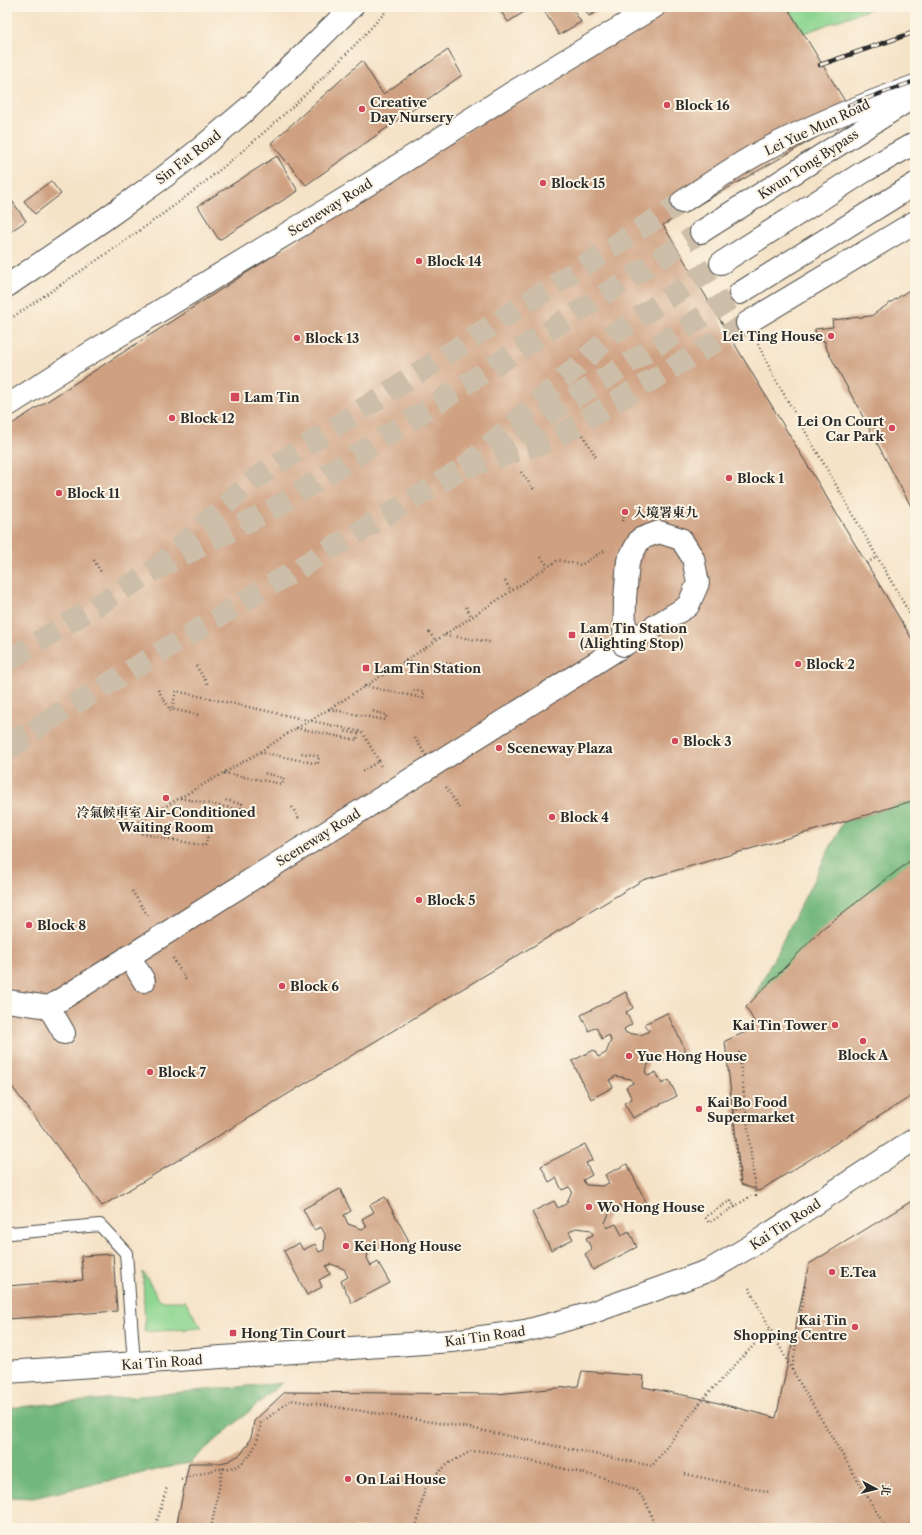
<svg xmlns="http://www.w3.org/2000/svg" width="922" height="1535" font-family="'Libre Caslon Text','Noto Serif TC',serif">
	<rect width="100%" height="100%" fill="#fcf5e5"/>
	<filter id="ink" filterUnits="userSpaceOnUse"><feTurbulence type="fractalNoise" baseFrequency=".025" numOctaves="2"/><feDisplacementMap in="SourceGraphic" scale="8" xChannelSelector="R" yChannelSelector="G"/><feConvolveMatrix kernelMatrix="1 2 1 2 8 2 1 2 1" color-interpolation-filters="sRGB"/></filter>
	<filter id="wash" filterUnits="userSpaceOnUse"><feTurbulence type="fractalNoise" baseFrequency=".012" numOctaves="4" result="noise"/><feDisplacementMap in="SourceGraphic" scale="16" xChannelSelector="R" yChannelSelector="G"/><feGaussianBlur stdDeviation="0.9" result="paint"/><feColorMatrix in="noise" values="0 0 0 0 0 0 0 0 0 0 0 0 0 0 0 0 0 1.4 0 .05"/><feComposite in="paint" operator="in"/></filter>
	<g filter="url(#wash)">
		<rect width="100%" height="100%" fill="#f5e3c8"/>
		<!-- green -->
		<g fill="#8dd691" stroke="#5c805e">
			<path d="M 787,7 L 875,7 L 804,33 Z"/>
			<path d="M 143,1272 L 160,1301 L 185,1301 L 202,1328 L 145,1332 Z"/>
		</g>
		<!-- forest -->
		<g fill="#72b77b" stroke="#4e7153">
			<path d="M 915,800 L 915,862 L 787,1008 L 754,1023 L 752,1001 L 843,822 Z"/>
			<path d="M 282,1383 L 189,1463 L 178,1465 L 33,1498 L 7,1497 L 7,1408 Z"/>
		</g>
		<g id="blocks">
			<!-- building -->
			<g fill="#cfa182">
				<path d="M 498,7 L 571,7 L 581,22 L 559,35 L 544,11 L 529,9 L 508,22 Z"/>
				<path d="M 583,7 L 605,7 L 589,16 Z"/>
				<path d="M 660,7 L 787,7 L 854,116 L 663,225 L 915,644 L 915,800 L 843,822 L 643,880 L 102,1206 L 7,1080 L 7,427 Z"/>
				<path d="M 448,50 L 462,75 L 306,185 L 271,143 L 362,61 L 383,94 Z"/>
				<path d="M 277,156 L 298,191 L 219,240 L 198,206 Z"/>
				<path d="M 51,181 L 61,194 L 35,214 L 24,201 Z"/>
				<path d="M 8,195 L 26,221 L 8,233 L 7,231 L 7,196 Z"/>
				<path d="M 915,286 L 915,509 L 913,510 L 825,346 L 825,341 L 816,342 L 815,329 L 833,327 L 832,320 L 871,316 Z"/>
				<path d="M 915,857 L 915,1094 L 759,1191 L 741,1184 L 725,1041 L 755,1028 L 755,1023 L 746,1007 L 822,929 Z"/>
				<path d="M 626,992 L 633,1008 L 626,1012 L 632,1024 L 624,1029 L 626,1033 L 641,1035 L 649,1031 L 645,1024 L 667,1013 L 686,1051 L 664,1061 L 660,1054 L 651,1058 L 645,1072 L 648,1076 L 656,1072 L 662,1084 L 669,1080 L 677,1096 L 633,1118 L 624,1103 L 632,1099 L 626,1087 L 633,1083 L 631,1079 L 616,1076 L 609,1080 L 613,1087 L 591,1099 L 572,1061 L 594,1050 L 598,1057 L 606,1053 L 611,1040 L 609,1035 L 602,1039 L 596,1027 L 589,1031 L 581,1015 Z"/>
				<path d="M 585,1144 L 593,1160 L 586,1163 L 592,1175 L 583,1180 L 586,1185 L 602,1186 L 609,1183 L 605,1175 L 627,1164 L 646,1202 L 624,1213 L 620,1205 L 611,1209 L 605,1223 L 607,1228 L 616,1224 L 622,1235 L 629,1231 L 637,1247 L 593,1270 L 585,1254 L 592,1250 L 586,1238 L 593,1235 L 591,1230 L 576,1228 L 569,1232 L 573,1239 L 551,1250 L 532,1212 L 554,1201 L 558,1208 L 566,1204 L 572,1191 L 569,1187 L 562,1190 L 556,1178 L 549,1182 L 541,1166 Z"/>
				<path d="M 340,1189 L 351,1211 L 344,1215 L 348,1224 L 362,1229 L 367,1227 L 362,1219 L 374,1212 L 370,1205 L 385,1197 L 409,1241 L 393,1249 L 389,1243 L 377,1249 L 374,1242 L 369,1244 L 367,1258 L 371,1266 L 378,1262 L 390,1283 L 352,1303 L 341,1281 L 348,1277 L 344,1269 L 331,1264 L 326,1266 L 330,1274 L 319,1280 L 322,1287 L 307,1295 L 284,1251 L 299,1243 L 303,1250 L 315,1244 L 319,1252 L 324,1250 L 325,1234 L 321,1227 L 314,1230 L 303,1209 Z"/>
				<path d="M 915,1199 L 915,1528 L 176,1528 L 189,1463 L 220,1463 L 229,1461 L 241,1454 L 248,1444 L 252,1434 L 254,1421 L 285,1392 L 497,1394 L 578,1386 L 582,1371 L 644,1376 L 643,1387 L 703,1399 L 776,1418 L 809,1264 Z"/>
				<path d="M 113,1254 L 117,1311 L 7,1319 L 7,1286 L 83,1280 L 81,1256 Z"/>
			</g>
		</g>
	</g>
	<g filter="url(#ink)">
		<use href="#blocks" fill-opacity="0" stroke="#494743" stroke-width="1"/>
		<g fill="none" stroke-linecap="round" stroke-linejoin="round">
			<!-- secondary-tunnel -->
			<g stroke="#cdbea9" stroke-width="22" stroke-dasharray="22 11" stroke-linecap="butt">
				<path d="M 464,468 L 552,440 L 747,323"/>
				<path d="M 7,661 L 10,659"/>
				<path d="M 7,751 L 45,722"/>
			</g>
			<!-- primary-tunnel -->
			<path stroke="#cdbea9" stroke-width="22" stroke-dasharray="22 11" stroke-linecap="butt" d="M 153,571 L 253,480 L 682,202"/>
			<!-- trunk-tunnel -->
			<g stroke="#cdbea9" stroke-width="22" stroke-dasharray="22 11" stroke-linecap="butt">
				<path d="M 10,659 L 153,571"/>
				<path d="M 45,722 L 464,468"/>
			</g>
			<!-- motorway-tunnel -->
			<g stroke="#cdbea9" stroke-width="22" stroke-dasharray="22 11" stroke-linecap="butt">
				<path d="M 517,434 L 740,293"/>
				<path d="M 464,468 L 612,335 L 721,263"/>
				<path d="M 153,571 L 278,506 L 701,232"/>
				<path d="M 7,662 L 10,659"/>
				<path d="M 7,743 L 45,722"/>
			</g>
			<defs>
				<path id="service" d="M 11,1233 L 100,1225 L 126,1253 L 134,1363"/>
				<g id="minor">
					<path d="M 7,286 L 105,219 L 164,177 L 201,148 L 253,104 L 352,7"/>
					<path d="M 7,406 L 82,358 L 364,187 L 510,94 L 654,7"/>
					<path d="M 129,956 L 144,981"/>
					<path d="M 7,1001 L 49,1007 L 624,645"/>
					<path d="M 49,1007 L 64,1033"/>
				</g>
				<path id="tertiary" d="M 7,1372 L 452,1341 L 525,1331 L 588,1314 L 710,1270 L 749,1247 L 915,1139"/>
				<path id="secondary" d="M 747,323 L 915,222"/>
				<path id="primary" d="M 682,202 C 708,185 733,167 759,153 C 809,126 861,105 915,86"/>
				<g id="motorway">
					<path d="M 701,232 L 915,96"/>
					<path d="M 721,263 L 865,171 L 915,143"/>
					<path d="M 740,293 L 915,184"/>
				</g>
			</defs>
			<!-- service casing -->
			<use href="#service" stroke="#494743" stroke-width="14"/>
			<!-- minor casing -->
			<use href="#minor" stroke="#494743" stroke-width="24"/>
			<!-- tertiary casing -->
			<use href="#tertiary" stroke="#494743" stroke-width="24"/>
			<!-- secondary casing -->
			<use href="#secondary" stroke="#494743" stroke-width="24"/>
			<!-- primary casing -->
			<use href="#primary" stroke="#494743" stroke-width="24"/>
			<!-- motorway casing -->
			<use href="#motorway" stroke="#494743" stroke-width="24"/>
			<!-- path -->
			<g stroke="#494743" stroke-width="2.5" stroke-dasharray="1 3" stroke-linecap="butt">
				<path d="M 7,321 C 70,278 135,236 196,189 C 266,134 331,73 390,7"/>
				<path d="M 758,344 L 773,375 L 915,623"/>
				<path d="M 583,435 L 597,459"/>
				<path d="M 521,472 L 535,491"/>
				<path d="M 541,557 L 548,566"/>
				<path d="M 94,560 L 102,574"/>
				<path d="M 867,563 L 877,557"/>
				<path d="M 505,581 L 511,591"/>
				<path d="M 466,607 L 472,617"/>
				<path d="M 429,632 L 436,641"/>
				<path d="M 445,635 L 490,642"/>
				<path d="M 405,661 L 452,670 L 453,664 L 439,662"/>
				<path d="M 196,666 L 209,686"/>
				<path d="M 364,686 L 423,698 L 424,692 L 412,690"/>
				<path d="M 158,690 L 171,711"/>
				<path d="M 329,709 L 385,720 L 387,715 L 372,711"/>
				<path d="M 296,728 L 357,740 L 358,734 L 343,731"/>
				<path d="M 260,752 L 318,764 L 319,756 L 301,753"/>
				<path d="M 379,761 L 381,767"/>
				<path d="M 224,773 L 282,784 L 284,778 L 264,773"/>
				<path d="M 446,787 L 459,808"/>
				<path d="M 180,798 L 241,810 L 242,804 L 225,800"/>
				<path d="M 292,807 L 299,819"/>
				<path d="M 174,840 L 205,846 L 208,836"/>
				<path d="M 132,891 L 148,916"/>
				<path d="M 173,958 L 186,980"/>
				<path d="M 739,1052 L 756,1196"/>
				<path d="M 740,1181 L 732,1110 L 745,1108"/>
				<path d="M 731,1200 L 736,1209"/>
				<path d="M 749,1288 L 792,1370 L 886,1528"/>
				<path d="M 792,1370 L 805,1283"/>
				<path d="M 685,1474 L 770,1492"/>
				<path d="M 181,1479 C 192,1476 203,1473 214,1470 C 221,1468 229,1469 235,1467 C 252,1460 259,1439 261,1423 L 291,1400 L 470,1428 L 652,1466 L 703,1399 L 770,1328"/>
				<path d="M 155,1528 L 167,1487"/>
				<path d="M 211,1528 L 223,1468"/>
				<path d="M 416,1528 L 424,1491 L 433,1477 L 448,1464 L 471,1451 L 491,1452 L 604,1478 L 624,1485 L 637,1491 L 646,1502 L 652,1518 L 652,1528"/>
			</g>
			<!-- service -->
			<use href="#service" stroke="#fff" stroke-width="12"/>
			<!-- minor -->
			<use href="#minor" stroke="#fff" stroke-width="22"/>
			<!-- tertiary -->
			<use href="#tertiary" stroke="#fff" stroke-width="22"/>
			<!-- secondary -->
			<use href="#secondary" stroke="#fff" stroke-width="22"/>
			<!-- primary -->
			<use href="#primary" stroke="#fff" stroke-width="22"/>
			<!-- motorway -->
			<use href="#motorway" stroke="#fff" stroke-width="22"/>
			<defs>
				<g id="rail">
					<path d="M 820,65 L 915,32"/>
					<path d="M 849,105 L 915,81"/>
				</g>
			</defs>
			<!-- rail casing -->
			<use href="#rail" stroke="#2b2b2b" stroke-width="4.5"/>
			<!-- rail -->
			<use href="#rail" stroke="#fcf5e5" stroke-width="3" stroke-dasharray="9" stroke-linecap="butt"/>
			<defs>
				<path id="minor-bridge" d="M 659,532 L 681,539 L 693,558 L 698,583 L 688,606 L 624,645 L 625,600 L 628,561 L 640,539 Z"/>
			</defs>
			<!-- minor-bridge casing -->
			<use href="#minor-bridge" stroke="#494743" stroke-width="24" stroke-linecap="butt"/>
			<!-- path-bridge -->
			<g stroke="#494743" stroke-width="2.5" stroke-dasharray="1 3" stroke-linecap="butt">
				<path d="M 623,521 L 625,512"/>
				<path d="M 198,715 L 172,709 L 176,691 L 362,732 L 379,761 L 361,772"/>
				<path d="M 415,738 L 427,757"/>
				<path d="M 174,840 L 124,830 L 260,752 L 296,728 L 310,721 L 405,661 L 558,560 L 581,565 L 605,550"/>
				<path d="M 731,1200 L 705,1217 L 709,1223 L 751,1196"/>
			</g>
			<!-- minor-bridge -->
			<use href="#minor-bridge" stroke="#fff" stroke-width="22"/>
		</g>
	</g>
	<!-- markers -->
	<g fill="#d1495b" stroke="#fcf5e5" stroke-width="1.5">
		<circle cx="667" cy="105" r="4"/>
		<circle cx="362" cy="109" r="4"/>
		<circle cx="543" cy="183" r="4"/>
		<circle cx="419" cy="261" r="4"/>
		<circle cx="831" cy="336" r="4"/>
		<circle cx="297" cy="338" r="4"/>
		<rect x="230" y="392" width="10" height="10" rx="2"/>
		<circle cx="172" cy="418" r="4"/>
		<circle cx="892" cy="428" r="4"/>
		<circle cx="729" cy="478" r="4"/>
		<circle cx="59" cy="493" r="4"/>
		<circle cx="625" cy="512" r="4"/>
		<rect x="568" y="631" width="8" height="8" rx="2"/>
		<circle cx="798" cy="664" r="4"/>
		<rect x="362" y="664" width="8" height="8" rx="2"/>
		<circle cx="675" cy="741" r="4"/>
		<circle cx="499" cy="748" r="4"/>
		<circle cx="166" cy="798" r="4"/>
		<circle cx="552" cy="817" r="4"/>
		<circle cx="419" cy="900" r="4"/>
		<circle cx="29" cy="925" r="4"/>
		<circle cx="282" cy="986" r="4"/>
		<circle cx="835" cy="1025" r="4"/>
		<circle cx="863" cy="1041" r="4"/>
		<circle cx="629" cy="1056" r="4"/>
		<circle cx="150" cy="1072" r="4"/>
		<circle cx="699" cy="1109" r="4"/>
		<circle cx="589" cy="1207" r="4"/>
		<circle cx="346" cy="1246" r="4"/>
		<circle cx="832" cy="1272" r="4"/>
		<circle cx="855" cy="1327" r="4"/>
		<rect x="229" y="1329" width="8" height="8" rx="2"/>
		<circle cx="348" cy="1479" r="4"/>
	</g>
	<g text-anchor="middle" dominant-baseline="central" stroke-width="4" stroke-linejoin="round" paint-order="stroke">
		<!-- poi labels -->
		<g font-size="13" font-weight="bold" fill="#2b2b2b" stroke="#fcf5e5" text-anchor="start">
			<text x="370" y="102">Creative<tspan x="370" dy="15">Day Nursery</tspan></text>
			<text x="675" y="105">Block 16</text>
			<text x="551" y="183">Block 15</text>
			<text x="427" y="261">Block 14</text>
			<text x="823" y="336" text-anchor="end">Lei Ting House</text>
			<text x="305" y="338">Block 13</text>
			<text x="244" y="397">Lam Tin</text>
			<text x="180" y="418">Block 12</text>
			<text x="884" y="421" text-anchor="end">Lei On Court<tspan x="884" dy="15">Car Park</tspan></text>
			<text x="737" y="478">Block 1</text>
			<text x="67" y="493">Block 11</text>
			<text x="633" y="512">入境署東九</text>
			<text x="580" y="628">Lam Tin Station<tspan x="580" dy="15">(Alighting Stop)</tspan></text>
			<text x="806" y="664">Block 2</text>
			<text x="374" y="668">Lam Tin Station</text>
			<text x="683" y="741">Block 3</text>
			<text x="507" y="748">Sceneway Plaza</text>
			<text x="166" y="812" text-anchor="middle">冷氣候車室 Air-Conditioned<tspan x="166" dy="15">Waiting Room</tspan></text>
			<text x="560" y="817">Block 4</text>
			<text x="427" y="900">Block 5</text>
			<text x="37" y="925">Block 8</text>
			<text x="290" y="986">Block 6</text>
			<text x="827" y="1025" text-anchor="end">Kai Tin Tower</text>
			<text x="863" y="1055" text-anchor="middle">Block A</text>
			<text x="637" y="1056">Yue Hong House</text>
			<text x="158" y="1072">Block 7</text>
			<text x="707" y="1102">Kai Bo Food<tspan x="707" dy="15">Supermarket</tspan></text>
			<text x="597" y="1207">Wo Hong House</text>
			<text x="354" y="1246">Kei Hong House</text>
			<text x="840" y="1272">E.Tea</text>
			<text x="847" y="1320" text-anchor="end">Kai Tin<tspan x="847" dy="15">Shopping Centre</tspan></text>
			<text x="241" y="1333">Hong Tin Court</text>
			<text x="356" y="1479">On Lai House</text>
		</g>
		<!-- street labels -->
		<g font-size="13" fill="#2b2b2b" stroke="#fcf5e5">
			<text transform="translate(817 127) rotate(-25)">Lei Yue Mun Road</text>
			<text transform="translate(188 157) rotate(-38)">Sin Fat Road</text>
			<text transform="translate(808 164) rotate(-33)">Kwun Tong Bypass</text>
			<text transform="translate(330 207) rotate(-32)">Sceneway Road</text>
			<text transform="translate(318 837) rotate(-32)">Sceneway Road</text>
			<text transform="translate(785 1224) rotate(-33)">Kai Tin Road</text>
			<text transform="translate(485 1336) rotate(-8)">Kai Tin Road</text>
			<text transform="translate(162 1362) rotate(-4)">Kai Tin Road</text>
		</g>
	</g>
	<!-- margin -->
	<rect width="922" height="1535" fill="none" stroke="#fcf5e5" stroke-width="24"/>
	<!-- north arrow -->
	<g transform="translate(876 1489) rotate(97)" stroke="#fcf5e5" stroke-width="3" paint-order="stroke">
	<path d="M0-3L7 15L0 10L-7 15Z" fill="#2b2b2b"/>
	<text y="-6" font-size="11" font-weight="bold" text-anchor="middle" fill="#2b2b2b">北</text>
	</g>
</svg>
